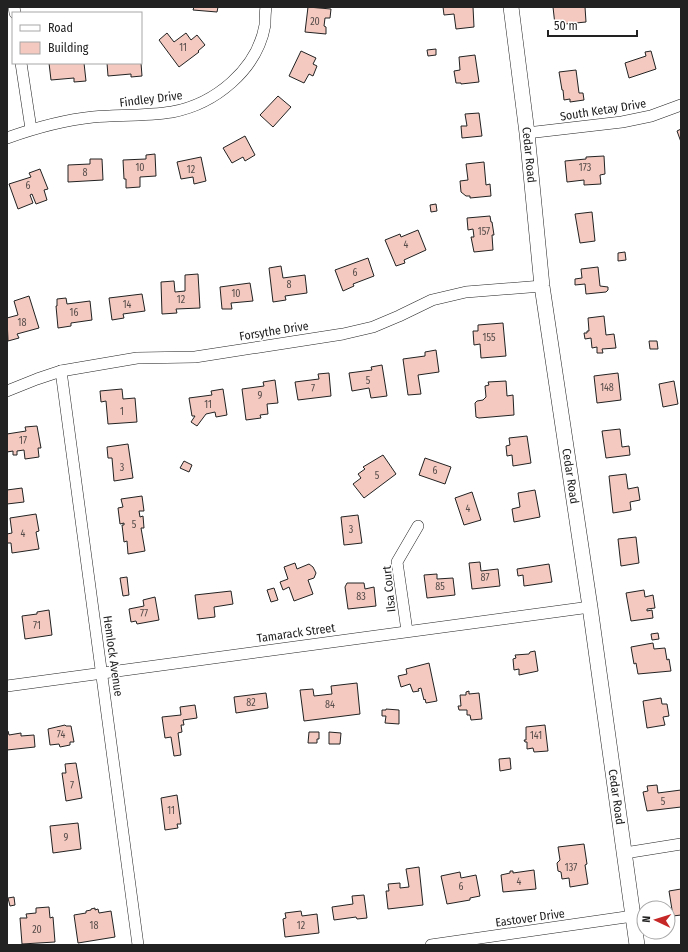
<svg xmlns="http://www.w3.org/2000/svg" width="688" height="952" font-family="'Fira Sans Condensed',sans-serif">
	<rect width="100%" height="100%" fill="#fff"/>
	<!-- building -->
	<g fill="#f3c9c0" stroke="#222">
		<path d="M 194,7 L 218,7 L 217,12 L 193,10 Z"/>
		<path d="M 308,7 L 331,9 L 330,18 L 325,18 L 324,26 L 326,27 L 326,34 L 305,32 Z"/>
		<path d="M 443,7 L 473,7 L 474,27 L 456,29 L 454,14 L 444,15 Z"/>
		<path d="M 553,7 L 585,7 L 586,22 L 555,25 Z"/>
		<path d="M 167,33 L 174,42 L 186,33 L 191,40 L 197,35 L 205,45 L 198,51 L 199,52 L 179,67 L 159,40 Z"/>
		<path d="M 436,49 L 436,55 L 428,56 L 427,50 Z"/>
		<path d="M 301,51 L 316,58 L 313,64 L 317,66 L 313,76 L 309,74 L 304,83 L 289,76 Z"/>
		<path d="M 651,51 L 656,69 L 629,78 L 625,63 L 646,56 L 645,52 Z"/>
		<path d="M 475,55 L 479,82 L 461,84 L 461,83 L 456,83 L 454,71 L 460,70 L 459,57 Z"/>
		<path d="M 49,63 L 84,63 L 86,81 L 74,82 L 74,78 L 51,80 Z"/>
		<path d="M 107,63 L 141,63 L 142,76 L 131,77 L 131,74 L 108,76 Z"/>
		<path d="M 576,70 L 579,93 L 583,93 L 584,100 L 570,102 L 570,99 L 564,100 L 563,90 L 562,90 L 559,72 Z"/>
		<path d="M 278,96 L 291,107 L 273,127 L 260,115 Z"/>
		<path d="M 479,113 L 482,136 L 462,138 L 461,126 L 467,126 L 465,114 Z"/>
		<path d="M 681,129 L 681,142 L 677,131 Z"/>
		<path d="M 245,136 L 255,155 L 245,161 L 243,157 L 232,163 L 223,148 Z"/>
		<path d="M 155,154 L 156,176 L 140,177 L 140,187 L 126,188 L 126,179 L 124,179 L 123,160 L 146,159 L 146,155 Z"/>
		<path d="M 604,156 L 605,174 L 600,175 L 601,184 L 584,185 L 584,180 L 567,182 L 565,161 L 586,159 L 586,157 Z"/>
		<path d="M 201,157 L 206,181 L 194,184 L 193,177 L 181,179 L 177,162 Z"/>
		<path d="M 90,159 L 102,159 L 103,180 L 68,182 L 68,165 L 90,164 Z"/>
		<path d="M 484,162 L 486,185 L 490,184 L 491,196 L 470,198 L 470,196 L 466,196 L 461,192 L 460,181 L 468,180 L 466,164 Z"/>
		<path d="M 40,169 L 48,189 L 44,190 L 47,200 L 36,204 L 32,194 L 30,195 L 33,203 L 18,209 L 9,184 L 31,177 L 29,173 Z"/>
		<path d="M 436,204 L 437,211 L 431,212 L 430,205 Z"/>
		<path d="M 592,212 L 595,241 L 580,243 L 575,214 Z"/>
		<path d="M 490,216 L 491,222 L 492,222 L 494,235 L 492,235 L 493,250 L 474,252 L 471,237 L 474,237 L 473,229 L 468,230 L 467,218 Z"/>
		<path d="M 418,230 L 426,250 L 404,260 L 405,263 L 396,266 L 385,240 L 400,234 L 401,237 Z"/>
		<path d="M 625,252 L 626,260 L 618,261 L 618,253 Z"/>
		<path d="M 368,258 L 374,276 L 353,284 L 354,286 L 343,291 L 335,270 Z"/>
		<path d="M 281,266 L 283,278 L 305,275 L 307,293 L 285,296 L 286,300 L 273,302 L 269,268 Z"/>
		<path d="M 598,267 L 600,286 L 608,287 L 608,290 L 606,292 L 586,294 L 585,284 L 575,285 L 575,279 L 582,278 L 581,269 Z"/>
		<path d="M 198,274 L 200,308 L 176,309 L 177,313 L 162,314 L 161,282 L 174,281 L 175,292 L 185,291 L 185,275 Z"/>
		<path d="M 250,283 L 253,301 L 231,303 L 232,309 L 222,309 L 220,287 Z"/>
		<path d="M 142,294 L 145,311 L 123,314 L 124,318 L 112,320 L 109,298 Z"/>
		<path d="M 29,296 L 39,328 L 17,334 L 19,338 L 8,341 L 7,318 L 18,315 L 14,301 Z"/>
		<path d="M 66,298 L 67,304 L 90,301 L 92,320 L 71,323 L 71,326 L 58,328 L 56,306 L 57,306 L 57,299 Z"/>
		<path d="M 604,316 L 606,335 L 614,334 L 616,348 L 602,349 L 603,353 L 597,353 L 597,347 L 592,348 L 591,338 L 585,339 L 584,333 L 587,333 L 587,331 L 589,331 L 588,318 Z"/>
		<path d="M 503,323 L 506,356 L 481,358 L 480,344 L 474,345 L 473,331 L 478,331 L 478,325 Z"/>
		<path d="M 649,341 L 657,341 L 658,349 L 650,349 Z"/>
		<path d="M 436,350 L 439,372 L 418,375 L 421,394 L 408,395 L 403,359 L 425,356 L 425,352 Z"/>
		<path d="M 382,365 L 387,396 L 371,398 L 369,388 L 352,391 L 349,373 L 372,370 L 371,367 Z"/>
		<path d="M 329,373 L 331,396 L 298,400 L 295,382 L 319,379 L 318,374 Z"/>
		<path d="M 618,373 L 621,400 L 597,403 L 594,376 Z"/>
		<path d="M 275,380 L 278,403 L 267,404 L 268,414 L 260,415 L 261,418 L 246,420 L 242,389 L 264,386 L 263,382 Z"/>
		<path d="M 506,381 L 507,396 L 513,395 L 514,415 L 479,418 L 476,417 L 475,403 L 477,401 L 483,400 L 486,397 L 485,386 L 489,385 L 488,382 Z"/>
		<path d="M 674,381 L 678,404 L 663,407 L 659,384 Z"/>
		<path d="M 122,389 L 123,399 L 135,398 L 137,422 L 108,424 L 106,401 L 101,402 L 100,391 Z"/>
		<path d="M 223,389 L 227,415 L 216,417 L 215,412 L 206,414 L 197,426 L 191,422 L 195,416 L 192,416 L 189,398 L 212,395 L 211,391 Z"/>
		<path d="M 37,426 L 41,448 L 38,448 L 39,457 L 25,459 L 24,450 L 17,451 L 17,455 L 13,455 L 13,451 L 7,452 L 7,434 L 26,431 L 25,427 Z"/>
		<path d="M 620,429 L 622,447 L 629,446 L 630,455 L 606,458 L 602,431 Z"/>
		<path d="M 527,436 L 531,463 L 513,466 L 512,455 L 507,456 L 506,446 L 510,445 L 509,438 Z"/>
		<path d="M 128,444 L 133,478 L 114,481 L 112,458 L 108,458 L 107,447 Z"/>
		<path d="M 383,455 L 396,474 L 364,498 L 353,484 L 361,478 L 358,474 L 365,469 L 363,467 Z"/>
		<path d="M 425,458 L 451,467 L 445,484 L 419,475 Z"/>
		<path d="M 184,461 L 192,465 L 189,472 L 180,468 Z"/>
		<path d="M 626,474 L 628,489 L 638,487 L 640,500 L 630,502 L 631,510 L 613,513 L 609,476 Z"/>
		<path d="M 22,488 L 24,502 L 7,504 L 7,490 Z"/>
		<path d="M 535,490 L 540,517 L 514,522 L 512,509 L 520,507 L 518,493 Z"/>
		<path d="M 472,492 L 481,520 L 464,525 L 455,498 Z"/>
		<path d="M 142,496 L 144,511 L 139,511 L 140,517 L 143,516 L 144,528 L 141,528 L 145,551 L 128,554 L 127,541 L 124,542 L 122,525 L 124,525 L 124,523 L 120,524 L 118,508 L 123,507 L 121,499 Z"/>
		<path d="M 36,514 L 39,531 L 36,532 L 39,549 L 12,553 L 11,543 L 7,543 L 7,534 L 12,533 L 10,518 Z"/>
		<path d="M 358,515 L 362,543 L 344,545 L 341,517 Z"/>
		<path d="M 636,537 L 639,563 L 621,566 L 618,539 Z"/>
		<path d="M 480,562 L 481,571 L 498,569 L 500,586 L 472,589 L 469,563 Z"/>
		<path d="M 295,563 L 297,569 L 309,564 L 313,567 L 316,573 L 314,578 L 308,580 L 313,594 L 294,601 L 289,587 L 283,590 L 280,582 L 288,579 L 284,567 Z"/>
		<path d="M 549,564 L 552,582 L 524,586 L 523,575 L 518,576 L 517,569 Z"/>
		<path d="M 437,574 L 437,579 L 453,578 L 455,595 L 427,598 L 424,575 Z"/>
		<path d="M 127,577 L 129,595 L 123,596 L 120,578 Z"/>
		<path d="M 347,583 L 364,583 L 365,589 L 374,587 L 376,606 L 348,609 L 345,587 Z"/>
		<path d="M 274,588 L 278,600 L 271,602 L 267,590 Z"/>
		<path d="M 644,590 L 645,597 L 653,595 L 655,608 L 647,609 L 647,611 L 652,610 L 653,618 L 631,621 L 626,593 Z"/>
		<path d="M 231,591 L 233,604 L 214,607 L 215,617 L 198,619 L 195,595 Z"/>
		<path d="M 155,597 L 159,620 L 137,624 L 136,621 L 131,622 L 129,609 L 144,606 L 143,600 Z"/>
		<path d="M 49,610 L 52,635 L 25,639 L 22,616 L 37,614 L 37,612 Z"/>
		<path d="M 658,633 L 659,639 L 652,640 L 651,634 Z"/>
		<path d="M 653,643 L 654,649 L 665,648 L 667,660 L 669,659 L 671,671 L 638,674 L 636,663 L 634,664 L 631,647 Z"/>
		<path d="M 535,651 L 538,671 L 519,675 L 519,669 L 514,670 L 513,659 L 516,658 L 515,655 L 529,654 L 530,652 Z"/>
		<path d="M 429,663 L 437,701 L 426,703 L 425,699 L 424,700 L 421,688 L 418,689 L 419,691 L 413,692 L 410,684 L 401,687 L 398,676 L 407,674 L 406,669 Z"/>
		<path d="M 357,683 L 360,714 L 304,721 L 300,690 L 313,689 L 314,696 L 332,694 L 331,686 Z"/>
		<path d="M 469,691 L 469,694 L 479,693 L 482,719 L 471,720 L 470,715 L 467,715 L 467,710 L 459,710 L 458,706 L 461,706 L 460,695 L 466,695 L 466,692 Z"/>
		<path d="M 266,693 L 268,708 L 236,713 L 234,697 Z"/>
		<path d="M 661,698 L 662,704 L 667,704 L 669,716 L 663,717 L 665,725 L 647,728 L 643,701 Z"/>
		<path d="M 195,705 L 197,718 L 183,720 L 184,725 L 181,725 L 182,732 L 178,733 L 181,755 L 174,756 L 171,737 L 165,738 L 162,717 L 181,715 L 180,707 Z"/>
		<path d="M 386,709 L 399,710 L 399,724 L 385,723 L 386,716 L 382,716 L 382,710 L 386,710 Z"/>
		<path d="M 65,725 L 66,726 L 71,726 L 74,742 L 70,742 L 70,745 L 60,747 L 59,744 L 50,745 L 48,729 Z"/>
		<path d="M 545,725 L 548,751 L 534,752 L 533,748 L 527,749 L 527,742 L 525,742 L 524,740 L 526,740 L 526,727 Z"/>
		<path d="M 7,731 L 8,731 L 9,735 L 21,733 L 21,736 L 34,735 L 35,747 L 7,750 Z"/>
		<path d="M 309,732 L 319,732 L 319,739 L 317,739 L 317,743 L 308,743 Z"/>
		<path d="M 329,732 L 341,733 L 340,744 L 329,744 Z"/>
		<path d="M 510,758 L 511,769 L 500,771 L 499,759 Z"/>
		<path d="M 76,763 L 82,798 L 66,801 L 62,773 L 66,773 L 65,764 Z"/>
		<path d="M 657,785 L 658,793 L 681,790 L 681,807 L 647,811 L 643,792 L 648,791 L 647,786 Z"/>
		<path d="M 177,795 L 181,824 L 177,824 L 178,828 L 165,830 L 161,798 Z"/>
		<path d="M 78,823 L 81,849 L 53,853 L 50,826 Z"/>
		<path d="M 584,844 L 587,864 L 585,865 L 588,884 L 570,887 L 569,878 L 562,879 L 561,872 L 558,871 L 557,863 L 560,860 L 558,847 Z"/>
		<path d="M 419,867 L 423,905 L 388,909 L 386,891 L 389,891 L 388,884 L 400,883 L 400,888 L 409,887 L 406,869 Z"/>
		<path d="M 534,870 L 536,889 L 503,892 L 501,875 L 510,873 L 510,871 L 513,871 L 513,873 Z"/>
		<path d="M 460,872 L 461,878 L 476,875 L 480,896 L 470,898 L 470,900 L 447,904 L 441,876 Z"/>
		<path d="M 681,889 L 681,915 L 673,916 L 669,891 Z"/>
		<path d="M 364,895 L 367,918 L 357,919 L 356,917 L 334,920 L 332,907 L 353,904 L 352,896 Z"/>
		<path d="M 14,897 L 15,905 L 10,906 L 8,898 Z"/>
		<path d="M 49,907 L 50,918 L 53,917 L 55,942 L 22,944 L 20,918 L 27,918 L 26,914 L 36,913 L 36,908 Z"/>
		<path d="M 95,908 L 95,910 L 98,909 L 99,913 L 111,911 L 115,937 L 78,943 L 74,915 L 86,913 L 86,911 L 91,910 L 91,909 Z"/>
		<path d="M 301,911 L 302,916 L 317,914 L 319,933 L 285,937 L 283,919 L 286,918 L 285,913 Z"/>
	</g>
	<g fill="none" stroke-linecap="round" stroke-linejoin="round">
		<defs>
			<g id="street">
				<path d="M 14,7 L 15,13"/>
				<path d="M 21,63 L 31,129"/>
				<path d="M 527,133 L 622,122 L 651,116 L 681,105"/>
				<path d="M 7,138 C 35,128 64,120 93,117 C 119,115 146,116 172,112 C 215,104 257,70 265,25 C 265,19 265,13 266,7"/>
				<path d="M 61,371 L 138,945"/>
				<path d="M 7,391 L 37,379 L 61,371 L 137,358 L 195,357 L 343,334 L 373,327 L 399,316 L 432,300 L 466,292 L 542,286"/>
				<path d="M 407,631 L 397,562 L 418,526"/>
				<path d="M 7,686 L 590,607"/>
				<path d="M 625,853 L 681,844"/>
				<path d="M 431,945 L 633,916"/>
			</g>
			<g id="secondary">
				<path id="s1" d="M 511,7 L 527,133 L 542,286 L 590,607 L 637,945"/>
			</g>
		</defs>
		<!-- street casing -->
		<use href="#street" stroke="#222" stroke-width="12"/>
		<!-- secondary casing -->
		<use href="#secondary" stroke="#222" stroke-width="16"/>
		<!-- street -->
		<use href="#street" stroke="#fff" stroke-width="11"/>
		<!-- secondary -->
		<use href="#secondary" stroke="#fff" stroke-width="15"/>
	</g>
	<g text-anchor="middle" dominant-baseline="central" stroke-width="3" stroke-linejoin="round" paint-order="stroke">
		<!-- number labels -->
		<g font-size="10" fill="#564c4a">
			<text x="315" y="22">20</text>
			<text x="183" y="48">11</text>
			<text x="140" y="168">10</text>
			<text x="585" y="168">173</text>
			<text x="191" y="170">12</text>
			<text x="85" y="173">8</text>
			<text x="28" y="186">6</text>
			<text x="484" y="232">157</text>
			<text x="406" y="245">4</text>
			<text x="355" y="273">6</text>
			<text x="289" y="285">8</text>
			<text x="236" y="294">10</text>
			<text x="181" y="300">12</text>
			<text x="127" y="305">14</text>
			<text x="74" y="313">16</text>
			<text x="22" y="323">18</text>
			<text x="489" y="338">155</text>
			<text x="368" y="381">5</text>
			<text x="607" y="388">148</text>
			<text x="313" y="389">7</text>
			<text x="260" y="396">9</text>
			<text x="208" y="405">11</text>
			<text x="122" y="412">1</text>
			<text x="23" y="441">17</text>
			<text x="122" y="468">3</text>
			<text x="435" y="471">6</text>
			<text x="377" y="476">5</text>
			<text x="468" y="509">4</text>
			<text x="134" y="525">5</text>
			<text x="351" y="530">3</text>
			<text x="23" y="534">4</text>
			<text x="485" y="578">87</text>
			<text x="440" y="587">85</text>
			<text x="361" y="597">83</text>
			<text x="144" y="614">77</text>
			<text x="37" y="626">71</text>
			<text x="251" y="703">82</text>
			<text x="330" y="705">84</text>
			<text x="61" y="735">74</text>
			<text x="536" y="736">141</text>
			<text x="72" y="786">7</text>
			<text x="663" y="802">5</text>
			<text x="171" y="811">11</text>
			<text x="66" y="838">9</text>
			<text x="571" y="868">137</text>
			<text x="519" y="882">4</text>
			<text x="461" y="887">6</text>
			<text x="94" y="926">18</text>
			<text x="301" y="926">12</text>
			<text x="37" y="930">20</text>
		</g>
		<!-- street labels -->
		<g font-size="12" fill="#222" stroke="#fff">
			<text transform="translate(151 99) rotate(-7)">Findley Drive</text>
			<text transform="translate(603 110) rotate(-9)">South Ketay Drive</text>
			<text stroke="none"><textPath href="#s1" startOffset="149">Cedar Road</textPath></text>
			<text transform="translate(274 331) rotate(-9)">Forsythe Drive</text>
			<text stroke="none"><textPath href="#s1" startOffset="473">Cedar Road</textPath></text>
			<text transform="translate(389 589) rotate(-96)">Ilsa Court</text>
			<text transform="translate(296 633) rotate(-8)">Tamarack Street</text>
			<text transform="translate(113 656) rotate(82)">Hemlock Avenue</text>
			<text stroke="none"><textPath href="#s1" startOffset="797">Cedar Road</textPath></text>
			<text transform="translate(530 918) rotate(-8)">Eastover Drive</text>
		</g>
	</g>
	<!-- border -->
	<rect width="688" height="952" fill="none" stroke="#222222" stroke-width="16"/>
	<!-- legend -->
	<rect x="12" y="12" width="130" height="52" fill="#ffffff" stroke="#a7a7a7"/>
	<rect x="20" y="25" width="20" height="6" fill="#ffffff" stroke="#a7a7a7"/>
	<text x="48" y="32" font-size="12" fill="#222222">Road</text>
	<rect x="20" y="42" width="20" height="12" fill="#f3c9c0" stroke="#a7a7a7"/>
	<text x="48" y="52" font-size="12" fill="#222222">Building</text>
	<!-- north arrow -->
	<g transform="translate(656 920) rotate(274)"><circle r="19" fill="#ffffff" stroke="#a7a7a7"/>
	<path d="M0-3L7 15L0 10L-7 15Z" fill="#c62828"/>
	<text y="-6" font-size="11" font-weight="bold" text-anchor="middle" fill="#222222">N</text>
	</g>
	<!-- scale -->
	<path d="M548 30v6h89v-6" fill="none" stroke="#222222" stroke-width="2"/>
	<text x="554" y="30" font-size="12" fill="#222222" stroke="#ffffff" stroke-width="3" paint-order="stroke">50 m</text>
</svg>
